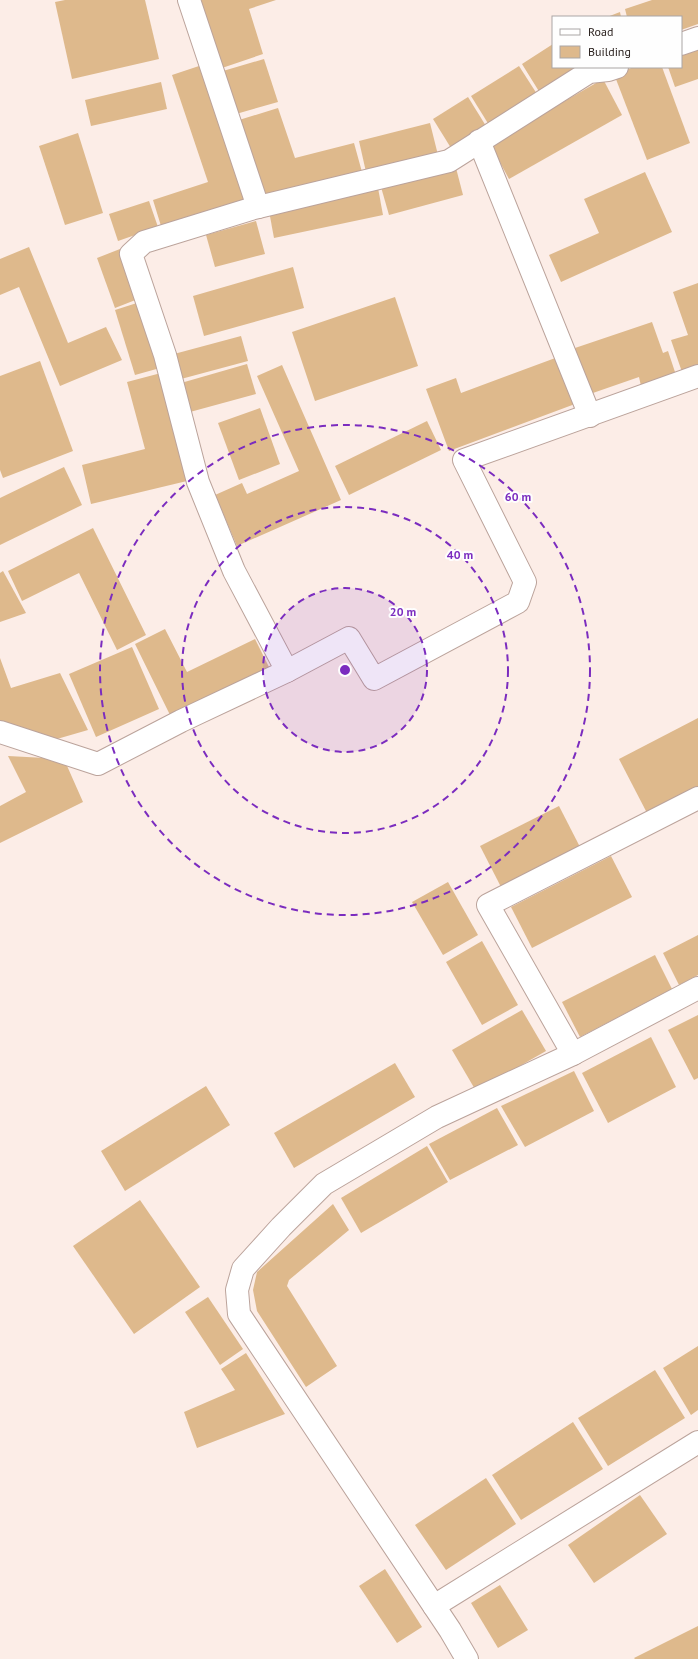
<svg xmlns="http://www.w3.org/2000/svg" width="698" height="1659" font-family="'PT Sans',sans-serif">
	<rect width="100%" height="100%" fill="#fcede7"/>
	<!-- building -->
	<g fill="#deb98c">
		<path d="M 65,0 L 145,0 L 159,59 L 72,79 L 55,2 Z"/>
		<path d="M 201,0 L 276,0 L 249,9 L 263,54 L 222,68 Z"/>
		<path d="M 652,0 L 698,0 L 698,24 L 681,30 L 681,17 L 627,17 L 625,9 Z"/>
		<path d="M 620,12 L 621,17 L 607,17 Z"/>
		<path d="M 553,44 L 553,67 L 581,67 L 540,93 L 522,64 Z"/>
		<path d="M 698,46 L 698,79 L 675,87 L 668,67 L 681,67 L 681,52 Z"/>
		<path d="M 264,59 L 278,102 L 236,114 L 223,71 Z"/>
		<path d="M 199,66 L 246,200 L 161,226 L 153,200 L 208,182 L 172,75 Z"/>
		<path d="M 519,66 L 537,94 L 489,125 L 471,96 Z"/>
		<path d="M 634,67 L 662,67 L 690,143 L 647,160 L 614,74 Z"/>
		<path d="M 603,79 L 622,115 L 509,179 L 490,144 Z"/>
		<path d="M 161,82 L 167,109 L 91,126 L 85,100 Z"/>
		<path d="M 468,97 L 486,126 L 451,148 L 433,119 Z"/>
		<path d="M 278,108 L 295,158 L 354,143 L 362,172 L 263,197 L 239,120 Z"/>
		<path d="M 430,123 L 438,155 L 366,172 L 359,141 Z"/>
		<path d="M 78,133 L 103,213 L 65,225 L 39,146 Z"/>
		<path d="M 456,168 L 463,195 L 389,215 L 381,187 Z"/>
		<path d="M 645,172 L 672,232 L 561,282 L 549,255 L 599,233 L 584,199 Z"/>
		<path d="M 378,188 L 383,215 L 274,238 L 269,211 Z"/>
		<path d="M 149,201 L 158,227 L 118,241 L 109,214 Z"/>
		<path d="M 256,221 L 265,254 L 215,267 L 206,235 Z"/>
		<path d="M 29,247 L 68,343 L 106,327 L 122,360 L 60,386 L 19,287 L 0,295 L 0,259 Z"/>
		<path d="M 120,249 L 138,299 L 115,308 L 97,258 Z"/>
		<path d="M 293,267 L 304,308 L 204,336 L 193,296 Z"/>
		<path d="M 698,283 L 698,367 L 682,372 L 671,340 L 688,335 L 673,292 Z"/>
		<path d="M 395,297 L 418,366 L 315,401 L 292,332 Z"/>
		<path d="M 140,302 L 160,368 L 135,375 L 115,310 Z"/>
		<path d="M 652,322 L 663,353 L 668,351 L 676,375 L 641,386 L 639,377 L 590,394 L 575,348 Z"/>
		<path d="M 241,336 L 248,361 L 181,379 L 174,354 Z"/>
		<path d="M 558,357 L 575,404 L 449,451 L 426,389 L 456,378 L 461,393 Z"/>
		<path d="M 40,361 L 73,451 L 3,478 L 0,470 L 0,376 Z"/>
		<path d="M 247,364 L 256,394 L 190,412 L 181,383 Z"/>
		<path d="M 282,365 L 341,500 L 237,546 L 215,495 L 242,483 L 247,494 L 299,471 L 257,376 Z"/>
		<path d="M 161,373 L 187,481 L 91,504 L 82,465 L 145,449 L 127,382 Z"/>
		<path d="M 260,408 L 280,464 L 239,480 L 218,423 Z"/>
		<path d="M 427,421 L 441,450 L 349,495 L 335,466 Z"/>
		<path d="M 64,467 L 82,505 L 0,545 L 0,498 Z"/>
		<path d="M 93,528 L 146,635 L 117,650 L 79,573 L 22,601 L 8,571 Z"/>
		<path d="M 3,571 L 26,613 L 0,622 L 0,573 Z"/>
		<path d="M 165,629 L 187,672 L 255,639 L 270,669 L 172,719 L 135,644 Z"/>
		<path d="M 132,647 L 159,709 L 96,737 L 69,674 Z"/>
		<path d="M 0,658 L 11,688 L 60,673 L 88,730 L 50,741 L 0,723 Z"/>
		<path d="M 698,718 L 698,787 L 647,813 L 619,759 Z"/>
		<path d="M 8,756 L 64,759 L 83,802 L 0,843 L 0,806 L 26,792 Z"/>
		<path d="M 559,806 L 580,847 L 501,887 L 480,846 Z"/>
		<path d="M 611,856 L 632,897 L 532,948 L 511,907 Z"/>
		<path d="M 448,882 L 478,935 L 443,955 L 412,902 Z"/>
		<path d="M 698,935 L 698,975 L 679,985 L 663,953 Z"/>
		<path d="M 482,941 L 518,1005 L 482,1025 L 446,962 Z"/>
		<path d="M 655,955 L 672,989 L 580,1037 L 562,1002 Z"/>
		<path d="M 522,1010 L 546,1051 L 476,1091 L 452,1050 Z"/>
		<path d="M 698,1015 L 698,1078 L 694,1080 L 668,1030 Z"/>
		<path d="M 651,1037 L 676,1087 L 608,1123 L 582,1073 Z"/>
		<path d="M 395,1063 L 415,1097 L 294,1168 L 274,1133 Z"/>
		<path d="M 574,1071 L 594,1111 L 525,1147 L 501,1106 Z"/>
		<path d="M 206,1086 L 230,1125 L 125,1191 L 101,1151 Z"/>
		<path d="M 497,1108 L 518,1145 L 450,1180 L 429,1144 Z"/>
		<path d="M 427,1146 L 448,1182 L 361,1233 L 341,1198 Z"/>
		<path d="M 140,1200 L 200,1287 L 134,1334 L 73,1246 Z"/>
		<path d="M 333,1204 L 349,1230 L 289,1280 L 287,1286 L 337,1366 L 306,1387 L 257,1311 L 253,1290 L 257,1272 Z"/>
		<path d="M 208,1297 L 243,1349 L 220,1365 L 185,1312 Z"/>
		<path d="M 698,1346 L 698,1410 L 691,1415 L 663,1368 Z"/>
		<path d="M 246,1353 L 285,1414 L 197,1448 L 184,1412 L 235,1390 L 221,1369 Z"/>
		<path d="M 655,1370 L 685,1418 L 608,1466 L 578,1418 Z"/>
		<path d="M 573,1422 L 603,1469 L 521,1520 L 492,1475 Z"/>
		<path d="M 486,1478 L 516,1524 L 446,1570 L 415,1525 Z"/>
		<path d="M 640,1495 L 667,1534 L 594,1583 L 568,1545 Z"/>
		<path d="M 385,1569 L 422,1627 L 397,1643 L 359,1586 Z"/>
		<path d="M 500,1585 L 528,1630 L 498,1648 L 471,1603 Z"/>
		<path d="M 698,1626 L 698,1659 L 635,1659 L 634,1658 Z"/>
	</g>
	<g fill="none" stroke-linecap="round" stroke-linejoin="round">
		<defs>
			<g id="minor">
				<path d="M 189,0 L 258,207"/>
				<path d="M 681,44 L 698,38"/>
				<path d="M 617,67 L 608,70 L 589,72 L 449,161 L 254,208 L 144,242 L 131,254 L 165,355 L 198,482 L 234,571 L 287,671 L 349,638 L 374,679 L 518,602 L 525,582 L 464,460 L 698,376"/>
				<path d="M 479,141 L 590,416"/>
				<path d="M 0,732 L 98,764 L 181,721 L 287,671"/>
				<path d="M 573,1054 L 488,905 L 698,798"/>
				<path d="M 434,1606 L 698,1442"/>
				<path d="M 467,1659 L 450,1630 L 239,1314 L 237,1290 L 243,1269 L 281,1227 L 324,1184 L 437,1117 L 573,1054 L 698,988"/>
			</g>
		</defs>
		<!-- minor casing -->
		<use href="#minor" stroke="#bba39b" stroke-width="24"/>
		<!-- minor -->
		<use href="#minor" stroke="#fff" stroke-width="22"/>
	</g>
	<!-- distance rings -->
	<circle cx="345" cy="670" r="82" fill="#7b2cbf" fill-opacity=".12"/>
	<g fill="none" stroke="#7b2cbf" stroke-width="2" stroke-dasharray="7 5">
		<circle cx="345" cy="670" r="82"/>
		<circle cx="345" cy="670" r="163"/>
		<circle cx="345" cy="670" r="245"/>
	</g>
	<circle cx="345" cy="670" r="6" fill="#7b2cbf" stroke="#fefefe" stroke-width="2"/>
	<g font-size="12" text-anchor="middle" font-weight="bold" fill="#7b2cbf" stroke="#fefefe" stroke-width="4" stroke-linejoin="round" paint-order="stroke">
		<text x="518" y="501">60 m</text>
		<text x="460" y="559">40 m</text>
		<text x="403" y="616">20 m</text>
	</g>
	<!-- legend -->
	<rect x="552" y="16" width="130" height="52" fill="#fefefe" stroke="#aaa6a5"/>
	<rect x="560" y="29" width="20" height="6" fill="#ffffff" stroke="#aaa6a5"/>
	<text x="588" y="36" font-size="12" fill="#2b221f">Road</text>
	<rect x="560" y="46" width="20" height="12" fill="#deb98c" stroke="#aaa6a5"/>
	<text x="588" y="56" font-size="12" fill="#2b221f">Building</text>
</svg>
